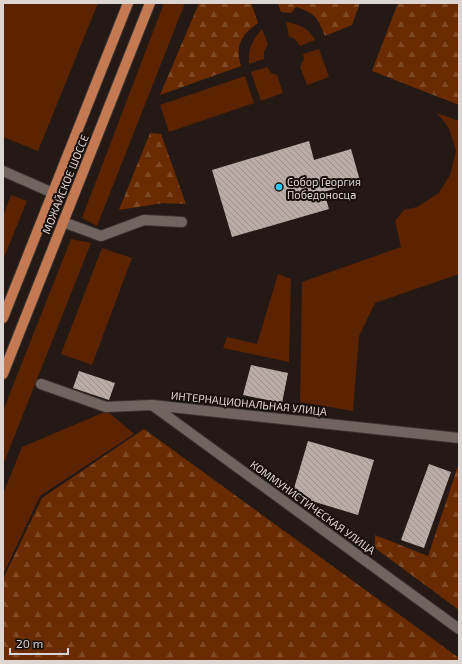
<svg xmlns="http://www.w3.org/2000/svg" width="462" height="664" font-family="'Exo 2',sans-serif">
	<defs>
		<pattern id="forest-firs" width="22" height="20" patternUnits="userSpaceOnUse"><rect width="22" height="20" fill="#6a2b00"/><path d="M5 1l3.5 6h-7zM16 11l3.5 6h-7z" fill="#7f4924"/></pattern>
		<pattern id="building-back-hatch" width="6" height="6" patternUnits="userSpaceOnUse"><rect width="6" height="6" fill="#bbada6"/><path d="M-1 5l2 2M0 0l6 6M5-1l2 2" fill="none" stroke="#9d928c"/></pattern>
	</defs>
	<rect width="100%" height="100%" fill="#241914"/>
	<!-- green -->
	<g fill="#5c2300">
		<path d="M 3,3 L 98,3 L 38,151 L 3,137 Z"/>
		<path d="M 164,3 L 185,3 L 97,226 L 82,218 Z"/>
		<path d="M 286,22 C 298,24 309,28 315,40 L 300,46 L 294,38 L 289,37 Z"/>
		<path d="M 262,29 L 268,44 L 264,52 L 264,59 L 249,64 C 248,49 252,40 262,29 Z"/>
		<path d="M 319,49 L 329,77 L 307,85 L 300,67 L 304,59 L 303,54 Z"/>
		<path d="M 267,67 L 271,73 L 277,75 L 283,93 L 261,101 L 251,72 Z"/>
		<path d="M 245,76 L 254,103 L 169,132 L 160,105 Z"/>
		<path d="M 437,113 L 459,121 L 459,274 L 375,303 L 359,336 L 353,411 L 300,402 L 302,282 L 401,247 L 395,221 L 404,210 L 417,207 L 439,193 L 450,175 L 456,151 L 449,128 Z"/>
		<path d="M 11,195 L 27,201 L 3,260 L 3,216 Z"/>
		<path d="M 71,239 L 91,243 L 3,465 L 3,411 Z"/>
		<path d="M 102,248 L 132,258 L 92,365 L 61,354 Z"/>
		<path d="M 278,274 L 291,279 L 289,362 L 223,348 L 227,337 L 257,344 Z"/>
		<path d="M 107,411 L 134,434 L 40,496 L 3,575 L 3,494 L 22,447 Z"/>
	</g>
	<!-- forest -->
	<g fill="url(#forest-firs)">
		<path d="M 199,3 L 251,3 L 258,23 C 241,35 235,45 241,66 L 160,95 Z"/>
		<path d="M 278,3 L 360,3 L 352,25 L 325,36 C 318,18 315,13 296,7 L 291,13 L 281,12 Z"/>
		<path d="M 398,3 L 459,3 L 459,105 L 372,71 Z"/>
		<path d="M 150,133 L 161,134 L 186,204 L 163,203 L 119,210 Z"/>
		<path d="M 144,429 L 459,658 L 459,661 L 3,661 L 3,579 L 42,498 Z"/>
		<path d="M 459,463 L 459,610 L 375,548 L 375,535 L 428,556 Z"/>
	</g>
	<!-- building -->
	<g fill="url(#building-back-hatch)">
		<path d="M 309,141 L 314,160 L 351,149 L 360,181 L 324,192 L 329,209 L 232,237 L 212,170 Z"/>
		<path d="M 251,365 L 288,373 L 282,403 L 243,395 Z"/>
		<path d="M 79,371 L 115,383 L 109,400 L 73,388 Z"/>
		<path d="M 308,441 L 374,460 L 358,515 L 292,495 Z"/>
		<path d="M 429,464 L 451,472 L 424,548 L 401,540 Z"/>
	</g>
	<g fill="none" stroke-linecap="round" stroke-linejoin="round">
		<defs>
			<g id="service">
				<path d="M 3,171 L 53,193"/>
				<path d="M 63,222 L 101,236 L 144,220 L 182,222"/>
			</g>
			<path id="pedestrian" d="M 41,384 L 106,407 L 152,405 L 459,438"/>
			<path id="minor" d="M 152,405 L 459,629"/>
			<g id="primary">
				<path d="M 3,318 L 128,3"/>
				<path d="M 3,374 L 150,3"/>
			</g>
		</defs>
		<!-- service casing -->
		<use href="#service" stroke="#3a3330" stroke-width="12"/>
		<!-- pedestrian casing -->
		<use href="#pedestrian" stroke="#3a3330" stroke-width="12"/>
		<!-- minor casing -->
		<use href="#minor" stroke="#3a3330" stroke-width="12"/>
		<!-- primary casing -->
		<use href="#primary" stroke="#3a3330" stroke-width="12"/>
		<!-- service -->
		<use href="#service" stroke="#71645e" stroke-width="10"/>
		<!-- pedestrian -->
		<use href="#pedestrian" stroke="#71645e" stroke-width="10"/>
		<!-- minor -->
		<use href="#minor" stroke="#71645e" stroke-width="10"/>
		<!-- primary -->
		<use href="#primary" stroke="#c37951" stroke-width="10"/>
	</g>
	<!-- markers -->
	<circle fill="#28c8ff" stroke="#1a100b" stroke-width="1.5" cx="279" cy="187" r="4"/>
	<g text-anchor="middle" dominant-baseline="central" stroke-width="4" stroke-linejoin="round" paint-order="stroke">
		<!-- poi labels -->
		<g font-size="11" fill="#ddd5d2" stroke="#1a100b" text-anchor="start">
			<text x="287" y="181">Собор Георгия<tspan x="287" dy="13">Победоносца</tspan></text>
		</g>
		<!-- street labels -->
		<g font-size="11" fill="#ddd5d2" stroke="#1a100b">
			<text transform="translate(65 184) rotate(-68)">МОЖАЙСКОЕ ШОССЕ</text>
			<text transform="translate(249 403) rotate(6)">ИНТЕРНАЦИОНАЛЬНАЯ УЛИЦА</text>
			<text transform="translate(313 507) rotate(36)">КОММУНИСТИЧЕСКАЯ УЛИЦА</text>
		</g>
	</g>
	<!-- border -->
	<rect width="462" height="664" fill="none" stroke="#ddd5d2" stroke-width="8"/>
	<!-- scale -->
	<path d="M10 648v6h58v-6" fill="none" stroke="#ddd5d2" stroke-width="2"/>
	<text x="16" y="648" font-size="12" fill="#ddd5d2" stroke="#1a100b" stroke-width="3" paint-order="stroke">20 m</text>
</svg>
